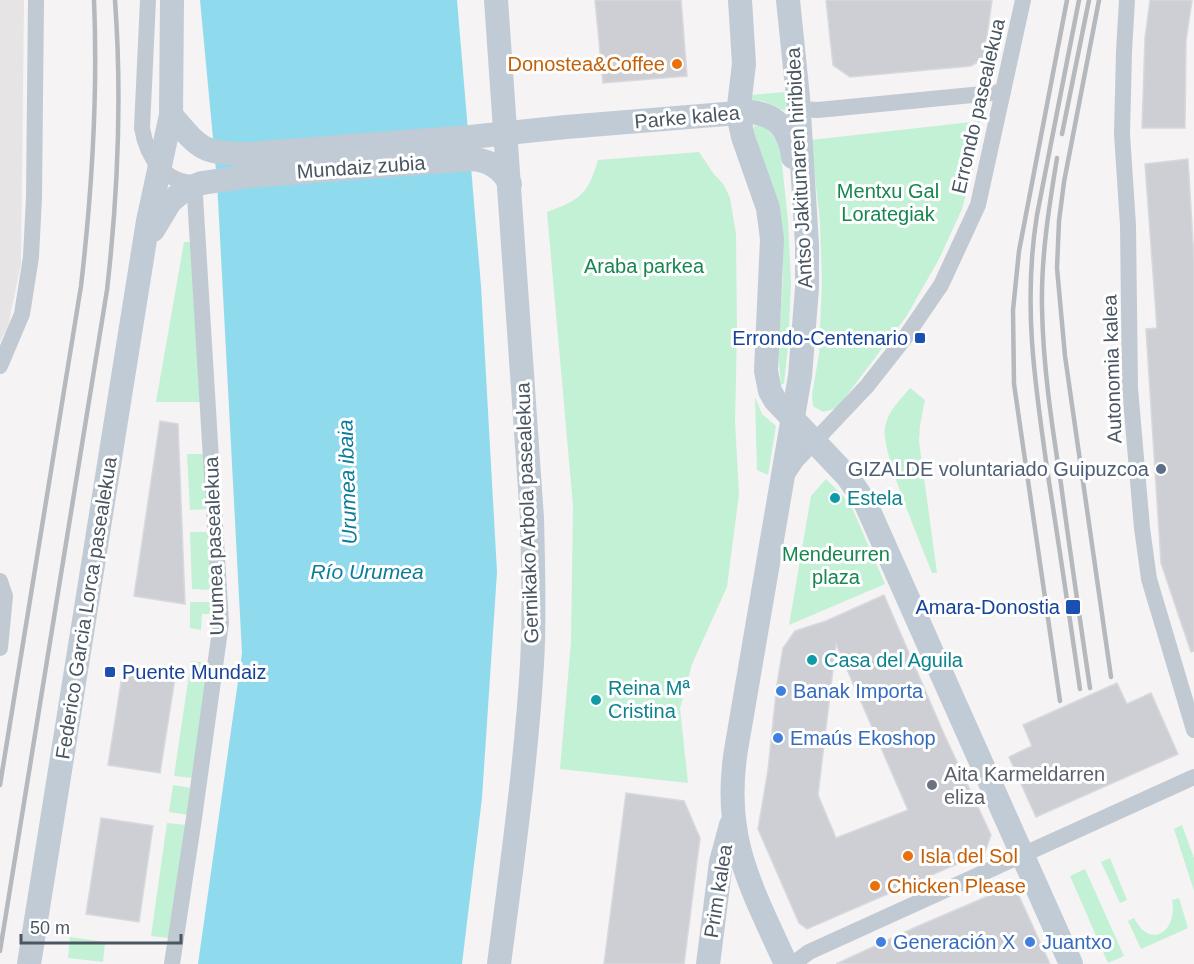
<svg xmlns="http://www.w3.org/2000/svg" width="1194" height="964" font-family="Helvetica,sans-serif">
	<rect width="100%" height="100%" fill="#f5f3f3"/>
	<!-- education -->
	<path fill="#e6e4e5" d="M 0,0 L 24,0 L 21,264 L 8,326 L 0,342 Z"/>
	<!-- green -->
	<g fill="#c3f1d5">
		<path d="M 785,92 L 787,112 L 763,101 L 751,100 L 751,95 Z"/>
		<path d="M 980,121 L 974,165 L 962,209 L 939,259 L 906,317 L 837,408 L 823,412 L 813,406 L 812,395 L 819,354 L 822,280 L 820,222 L 811,140 Z"/>
		<path d="M 758,125 L 767,129 L 780,145 L 788,221 L 791,284 L 788,346 L 784,384 L 781,384 L 778,352 L 783,276 L 783,246 L 780,209 L 754,132 L 754,126 Z"/>
		<path d="M 699,152 L 713,173 L 724,185 L 730,198 L 736,234 L 737,331 L 735,421 L 739,494 L 727,587 L 692,664 L 680,708 L 688,783 L 560,769 L 571,642 L 573,506 L 547,212 C 579,200 588,195 598,160 Z"/>
		<path d="M 184,242 L 191,242 L 201,402 L 156,402 Z"/>
		<path d="M 910,388 L 925,400 L 920,425 L 919,441 L 937,573 L 932,573 C 922,546 880,450 885,427 C 888,411 900,400 910,388 Z"/>
		<path d="M 755,397 L 762,414 L 776,426 L 768,475 L 757,470 Z"/>
		<path d="M 187,454 L 206,454 L 210,509 L 190,510 Z"/>
		<path d="M 826,479 L 850,503 L 885,584 L 789,625 L 811,496 Z"/>
		<path d="M 190,532 L 208,532 L 211,590 L 192,589 Z"/>
		<path d="M 190,602 L 212,602 L 212,614 L 202,614 L 201,630 L 190,628 Z"/>
		<path d="M 191,661 L 210,663 L 193,778 L 174,776 Z"/>
		<path d="M 173,785 L 191,788 L 189,815 L 169,812 Z"/>
		<path d="M 167,823 L 187,825 L 169,938 L 151,936 Z"/>
		<path d="M 1182,825 L 1194,858 L 1194,891 L 1174,829 Z"/>
		<path d="M 1110,858 L 1127,900 L 1120,903 L 1101,862 Z"/>
		<path d="M 1085,869 L 1124,956 L 1108,963 L 1070,876 Z"/>
		<path d="M 1179,898 L 1188,928 L 1141,949 L 1128,921 L 1134,918 C 1150,950 1178,932 1172,900 Z"/>
		<path d="M 70,937 L 105,942 L 103,962 L 68,958 Z"/>
	</g>
	<!-- water -->
	<path fill="#90daee" d="M 200,0 L 457,0 L 481,286 L 497,572 L 482,798 L 462,964 L 198,964 L 242,653 L 217,181 Z"/>
	<!-- building -->
	<g fill="#cdcfd5" stroke="#d7d9de" stroke-width="1.5" fill-rule="evenodd">
		<path d="M 595,0 L 681,0 L 687,76 L 603,83 Z"/>
		<path d="M 826,0 L 992,0 L 984,58 L 971,66 L 850,77 L 833,65 Z"/>
		<path d="M 1150,0 L 1192,0 L 1186,41 L 1185,128 L 1142,128 L 1145,38 Z"/>
		<path d="M 1188,159 L 1194,259 L 1194,651 L 1191,652 L 1161,563 L 1146,329 L 1157,328 L 1145,164 Z"/>
		<path d="M 160,421 L 178,424 L 185,604 L 134,596 Z"/>
		<path d="M 884,595 L 944,734 L 991,835 L 985,852 L 807,929 L 799,923 L 758,829 L 768,770 L 777,684 L 783,648 L 795,631 L 826,621 ZM 836,644 L 908,810 L 836,838 L 818,795 Z"/>
		<path d="M 123,670 L 175,678 L 160,773 L 108,765 Z"/>
		<path d="M 1117,683 L 1127,704 L 1151,693 L 1178,754 L 1036,817 L 1009,757 L 1032,746 L 1023,725 Z"/>
		<path d="M 626,793 L 684,801 L 700,838 L 684,964 L 604,964 Z"/>
		<path d="M 101,818 L 153,826 L 139,922 L 86,914 Z"/>
		<path d="M 1014,885 L 1050,964 L 836,964 L 916,927 Z"/>
	</g>
	<g fill="none" stroke-linecap="round" stroke-linejoin="round">
		<!-- street -->
		<g stroke="#c1cad2" stroke-width="16">
			<path d="M 148,0 L 142,128 C 147,158 165,184 198,183"/>
			<path d="M 1127,0 L 1124,52 L 1122,134 L 1128,225 L 1130,388 L 1142,528 L 1149,579 L 1194,730"/>
			<path d="M 798,109 L 818,110 L 1003,92"/>
			<path d="M 0,366 L 22,314 L 31,257 L 34,197 L 36,0"/>
			<path d="M 786,476 L 796,461 L 867,386 L 904,339 L 941,285 L 978,205 L 1023,0"/>
			<path d="M 0,581 L 5,596 L 0,648"/>
			<path d="M 172,964 L 194,818 L 221,623 L 195,196"/>
			<path d="M 793,964 L 809,952 L 1194,777"/>
		</g>
		<!-- secondary -->
		<g stroke="#c1cbd6" stroke-width="24">
			<path d="M 496,0 L 532,518 C 533,566 535,615 532,664 C 526,764 512,864 499,964"/>
			<path d="M 740,0 L 744,64 L 738,114 L 743,137 L 768,208 L 772,239 L 766,371 L 770,391 L 775,400 L 847,476 L 865,502 L 1071,964"/>
			<path d="M 171,115 C 201,150 201,153 249,154 L 470,137 L 566,127 L 750,112 C 777,114 790,131 793,157"/>
			<path d="M 153,230 L 170,202 L 184,190 L 202,183 L 250,176 L 471,159 C 489,160 502,168 510,184"/>
			<path d="M 29,964 L 148,221 L 171,115 L 172,0"/>
			<path d="M 708,964 L 721,862 L 731,825"/>
			<path d="M 786,964 C 751,886 722,839 736,750 L 800,376 L 807,288 L 807,245 L 798,97 L 788,0"/>
		</g>
		<!-- rail -->
		<g stroke="#b5b8bd" stroke-width="4.5">
			<path d="M 1079,0 L 1037,215 C 1022,307 1036,391 1049,482 C 1060,551 1070,620 1080,689"/>
			<path d="M 1099,0 L 1064,182 L 1059,221 L 1057,268 L 1065,356 L 1111,677"/>
			<path d="M 1062,134 L 1089,0"/>
			<path d="M 1057,158 C 1049,207 1041,257 1042,307 C 1043,367 1052,426 1061,484 C 1070,552 1080,620 1090,688"/>
			<path d="M 1060,701 L 1014,384 L 1013,310 L 1019,251 L 1067,0"/>
			<path d="M 0,785 L 81,286 C 92,191 98,96 94,0"/>
			<path d="M 0,951 L 107,290 C 118,194 122,97 115,0"/>
		</g>
	</g>
	<!-- markers -->
	<g fill="#e8710a" stroke="#fff" stroke-width="2">
		<circle cx="677" cy="64" r="6"/>
		<circle cx="908" cy="856" r="6"/>
		<circle cx="875" cy="886" r="6"/>
	</g>
	<g fill="#1a4fb4" stroke="#fff" stroke-width="2">
		<rect x="914" y="332" width="12" height="12" rx="3"/>
		<rect x="1065" y="599" width="16" height="16" rx="3"/>
		<rect x="104" y="666" width="12" height="12" rx="3"/>
	</g>
	<circle fill="#5c6f8a" stroke="#fff" stroke-width="2" cx="1161" cy="469" r="6"/>
	<g fill="#0f9aa8" stroke="#fff" stroke-width="2">
		<circle cx="835" cy="498" r="6"/>
		<circle cx="812" cy="660" r="6"/>
		<circle cx="596" cy="700" r="6"/>
	</g>
	<g fill="#3f7fe0" stroke="#fff" stroke-width="2">
		<circle cx="781" cy="691" r="6"/>
		<circle cx="778" cy="738" r="6"/>
		<circle cx="881" cy="942" r="6"/>
		<circle cx="1030" cy="942" r="6"/>
	</g>
	<circle fill="#6b7280" stroke="#fff" stroke-width="2" cx="932" cy="785" r="6"/>
	<g text-anchor="middle" dominant-baseline="central" stroke-width="6" stroke-linejoin="round" paint-order="stroke">
		<!-- food labels -->
		<g font-size="20" fill="#c56008" stroke="#fff" text-anchor="start">
			<text x="665" y="64" text-anchor="end">Donostea&amp;Coffee</text>
			<text x="920" y="856">Isla del Sol</text>
			<text x="887" y="886">Chicken Please</text>
		</g>
		<!-- street labels -->
		<g font-size="20" fill="#4a5661" stroke="#fff">
			<text transform="translate(978 106) rotate(-77)">Errondo pasealekua</text>
			<text transform="translate(687 117) rotate(-5)">Parke kalea</text>
			<text transform="translate(361 167) rotate(-4)">Mundaiz zubia</text>
			<text transform="translate(799 168) rotate(-93)">Antso Jakitunaren hiribidea</text>
			<text transform="translate(1112 369) rotate(-92)">Autonomia kalea</text>
			<text transform="translate(527 513) rotate(-92)">Gernikako Arbola pasealekua</text>
			<text transform="translate(214 546) rotate(-92)">Urumea pasealekua</text>
			<text transform="translate(86 608) rotate(-81)">Federico Garcia Lorca pasealekua</text>
			<text transform="translate(718 891) rotate(-81)">Prim kalea</text>
		</g>
		<!-- park labels -->
		<g font-size="20" fill="#17864f" stroke="#fff">
			<text x="888" y="191">Mentxu Gal<tspan x="888" dy="23">Lorategiak</tspan></text>
			<text x="644" y="266">Araba parkea</text>
			<text x="836" y="554">Mendeurren<tspan x="836" dy="23">plaza</tspan></text>
		</g>
		<!-- transit labels -->
		<g font-size="20" fill="#164399" stroke="#fff" text-anchor="end">
			<text x="908" y="338">Errondo-Centenario</text>
			<text x="1060" y="607">Amara-Donostia</text>
			<text x="122" y="672" text-anchor="start">Puente Mundaiz</text>
		</g>
		<!-- service labels -->
		<g font-size="20" fill="#4e5e75" stroke="#fff" text-anchor="end">
			<text x="1149" y="469">GIZALDE voluntariado Guipuzcoa</text>
		</g>
		<!-- culture labels -->
		<g font-size="20" fill="#0d838f" stroke="#fff" text-anchor="start">
			<text x="847" y="498">Estela</text>
			<text x="824" y="660">Casa del Aguila</text>
			<text x="608" y="688">Reina Mª<tspan x="608" dy="23">Cristina</tspan></text>
		</g>
		<!-- shop labels -->
		<g font-size="20" fill="#366cbe" stroke="#fff" text-anchor="start">
			<text x="793" y="691">Banak Importa</text>
			<text x="790" y="738">Emaús Ekoshop</text>
			<text x="893" y="942">Generación X</text>
			<text x="1042" y="942">Juantxo</text>
		</g>
		<!-- worship labels -->
		<g font-size="20" fill="#5b616d" stroke="#fff" text-anchor="start">
			<text x="944" y="774">Aita Karmeldarren<tspan x="944" dy="23">eliza</tspan></text>
		</g>
		<!-- water labels -->
		<g font-size="21" font-style="italic" fill="#0c7c9b" stroke="#fff">
			<text transform="translate(347 482) rotate(-92)">Urumea ibaia</text>
			<text x="367" y="571">Río Urumea</text>
		</g>
	</g>
	<!-- scale -->
	<path d="M21 934v9h160v-9" fill="none" stroke="#4a5661" stroke-width="3"/>
	<text x="30" y="934" font-size="18" fill="#4a5661" stroke="#ffffff" stroke-width="4.5" paint-order="stroke">50 m</text>
</svg>
